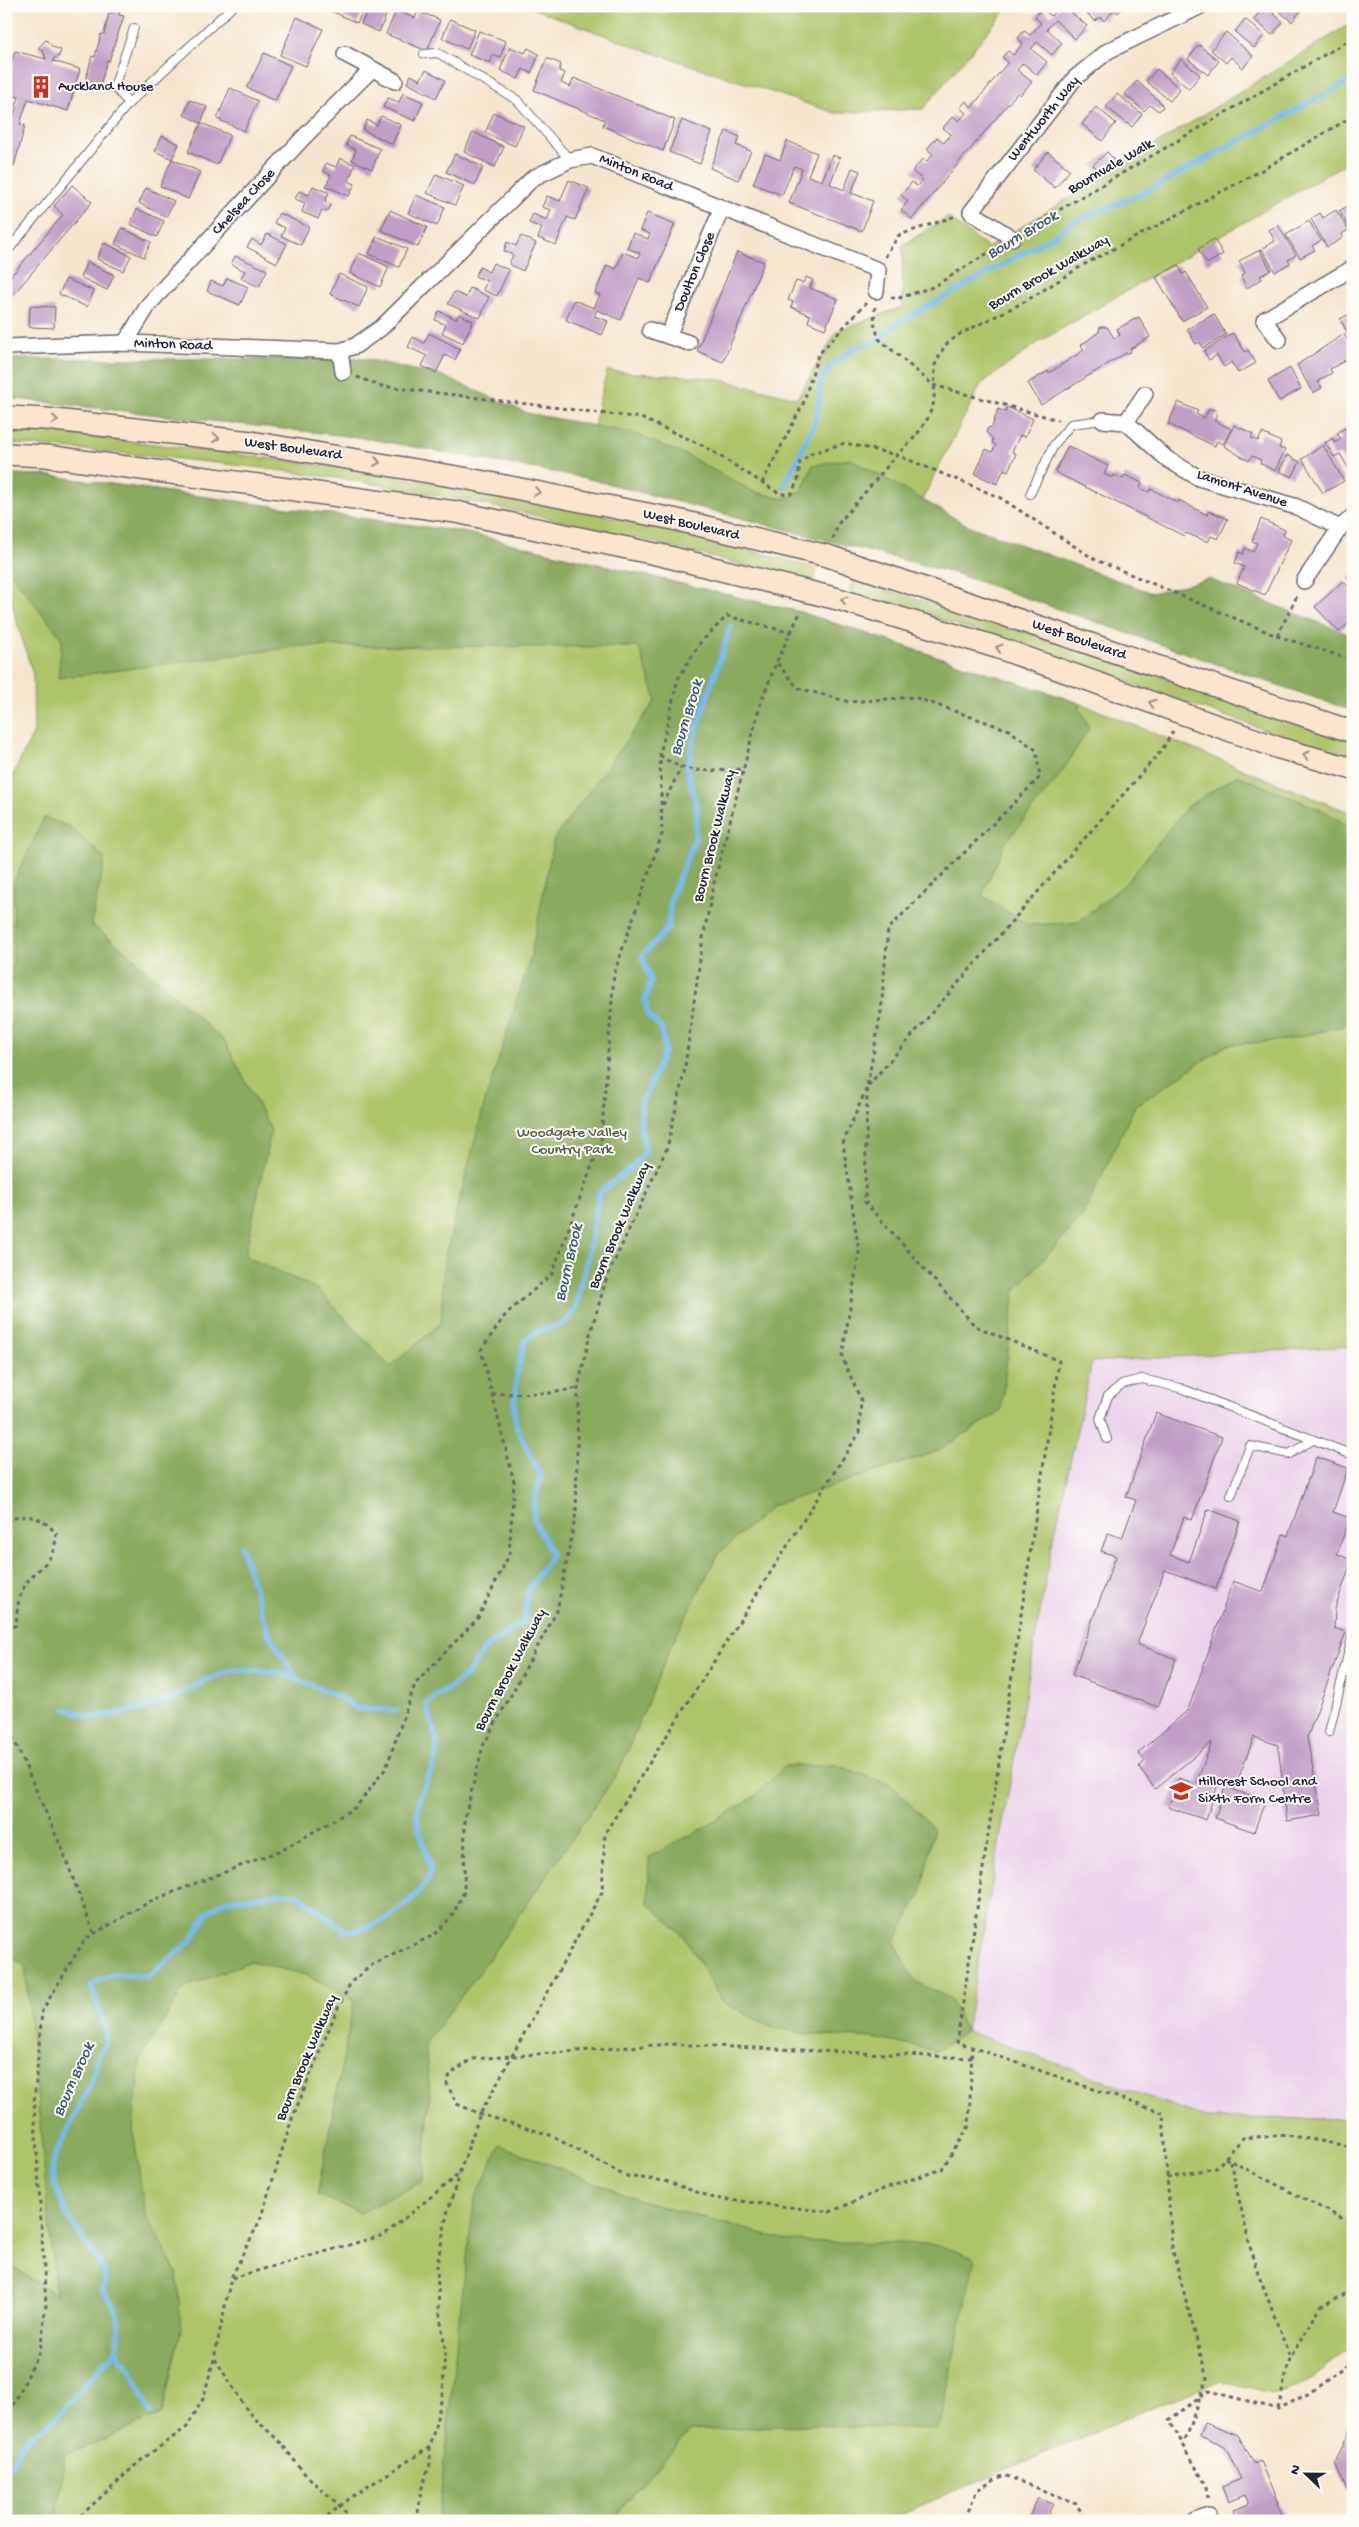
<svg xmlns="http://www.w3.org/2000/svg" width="1359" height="2527" font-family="'Gochi Hand',sans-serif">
	<rect width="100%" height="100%" fill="#fdfcf7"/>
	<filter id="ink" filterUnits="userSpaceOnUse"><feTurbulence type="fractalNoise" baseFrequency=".02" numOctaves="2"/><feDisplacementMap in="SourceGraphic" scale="10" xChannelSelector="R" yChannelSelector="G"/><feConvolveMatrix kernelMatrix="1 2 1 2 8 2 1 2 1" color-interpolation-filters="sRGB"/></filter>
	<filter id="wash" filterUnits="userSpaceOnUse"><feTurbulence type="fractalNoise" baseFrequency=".0096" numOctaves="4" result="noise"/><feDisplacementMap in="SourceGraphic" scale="20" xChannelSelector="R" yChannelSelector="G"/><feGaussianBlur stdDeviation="1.12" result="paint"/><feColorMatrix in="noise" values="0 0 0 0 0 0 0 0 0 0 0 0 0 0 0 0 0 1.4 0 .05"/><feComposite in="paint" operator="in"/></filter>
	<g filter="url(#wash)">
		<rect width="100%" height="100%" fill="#f6e5ce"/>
		<!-- built -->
		<path fill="#ebd1eb" d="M 1353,1346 L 1353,2119 L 1207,2118 L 966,2031 L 1051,1550 L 1092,1362 Z"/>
		<!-- green -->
		<g fill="#adc469" stroke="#687352">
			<path d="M 526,6 L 1009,6 L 923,109 L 835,113 L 639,48 Z"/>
			<path d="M 1353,22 L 1353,159 L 1039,342 L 981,384 L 893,557 L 586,478 L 597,410 L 607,371 L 713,378 L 797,398 L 837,331 L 902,307 L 903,245 L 948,217 L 988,248 Z"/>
			<path d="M 6,428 C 279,456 553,491 817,569 L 814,583 C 661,544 507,505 351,480 C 237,463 121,453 6,443 Z"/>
			<path d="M 6,474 L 44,475 L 463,532 L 800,612 L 1077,702 L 1353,814 L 1353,1346 L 1092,1362 L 1051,1550 L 966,2031 L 1207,2118 L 1353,2119 L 1353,2347 L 1302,2385 L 1276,2394 L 1221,2381 L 1160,2404 L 884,2521 L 6,2521 L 6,789 L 34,732 L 33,675 L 6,585 Z"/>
			<path d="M 853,580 L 1049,639 L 1353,742 L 1353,760 L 986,634 L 849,591 Z"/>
		</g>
		<!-- forest -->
		<g fill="#8aaa5d" stroke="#56664c">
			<path d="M 6,359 L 367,359 L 423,372 L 436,373 L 527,413 L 632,433 L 686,455 L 754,492 L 785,499 L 802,490 L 813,465 L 851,459 L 967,525 L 1152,593 L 1209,579 L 1353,636 L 1353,711 L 957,574 L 586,478 L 364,438 L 6,398 Z"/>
			<path d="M 6,474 L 44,475 L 463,532 L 800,612 L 1077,702 L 1089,728 L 1060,775 L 1005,843 L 982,895 L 1028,925 L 1078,922 L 1125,884 L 1187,807 L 1237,775 L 1326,812 L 1353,829 L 1353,1018 L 1343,1026 L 1287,1040 L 1227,1045 L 1135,1106 L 1082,1217 L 1015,1290 L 1001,1411 L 938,1451 L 772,1506 L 717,1555 L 671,1646 L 619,1771 L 481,1970 L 425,2044 L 430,2093 L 423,2181 L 360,2213 L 317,2195 L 354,2001 L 306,1975 L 251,1961 L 184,1988 L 140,2059 L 133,2129 L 145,2213 L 177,2274 L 181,2329 L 162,2414 L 64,2456 L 57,2521 L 6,2521 L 6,2262 L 56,2295 L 25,1966 L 6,1952 L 6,1035 L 12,1023 L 14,881 L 44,818 L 69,826 L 105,859 L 91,924 L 129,954 L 225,1042 L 271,1130 L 245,1256 L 319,1290 L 390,1367 L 441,1323 L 444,1260 L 484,1105 L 530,960 L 554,839 L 656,700 L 639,647 L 303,646 L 58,678 L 62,639 L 6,567 Z"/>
			<path d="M 835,1765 L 892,1785 L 934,1829 L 921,1893 L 895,1942 L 913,1980 L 950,1999 L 966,2031 L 937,2051 L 873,2038 L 808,2034 L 771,2027 L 722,2002 L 684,1936 L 648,1903 L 649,1857 L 706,1827 L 755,1796 L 785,1766 Z"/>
			<path d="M 500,2145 L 651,2204 L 790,2241 L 936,2244 L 975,2258 L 938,2429 L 805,2425 L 691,2430 L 627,2501 L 613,2521 L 438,2521 L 458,2327 L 474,2202 Z"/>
		</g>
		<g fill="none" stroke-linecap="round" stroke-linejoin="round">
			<!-- stream -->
			<g stroke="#75baec" stroke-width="5.5">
				<path d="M 784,487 L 815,422 L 819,403 L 820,381 L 830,366 L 853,349 L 879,339 L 896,324 L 1052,237 L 1074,222 L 1143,193 L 1353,79"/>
				<path d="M 241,1546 L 269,1635 L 297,1678"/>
				<path d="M 66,1709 L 90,1717 L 119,1714 L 168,1701 L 206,1680 L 233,1670 L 279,1672 L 340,1697 L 358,1709 L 397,1710"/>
				<path d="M 116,2350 L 121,2360 L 130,2368 L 150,2413"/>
				<path d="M 6,2474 L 22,2443 L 52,2422 L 116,2350 C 123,2326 119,2308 102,2290 L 105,2282 L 105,2271 L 68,2217 L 55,2186 L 52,2172 L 55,2155 L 91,2083 L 97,2059 L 107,2041 L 105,2026 L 91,1986 C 109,1970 126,1975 148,1977 L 191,1941 L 208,1912 L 225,1901 L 282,1893 L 299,1895 L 345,1931 L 360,1930 L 386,1919 L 412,1899 L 428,1880 L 431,1870 L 417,1821 L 419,1800 L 436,1758 L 437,1741 L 426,1704 L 467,1675 L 484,1649 L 524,1621 L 528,1591 L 552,1554 C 532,1518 528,1518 541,1477 L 517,1429 L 514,1410 L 517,1372 L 525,1340 L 538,1331 L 565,1323 L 575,1310 L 589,1250 L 599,1193 L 632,1167 L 646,1151 L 641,1130 L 641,1106 L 665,1050 L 661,1028 L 648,1015 L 645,1000 L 651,981 L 642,956 L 668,928 L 671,897 L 695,839 L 697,809 L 687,768 L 695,734 L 731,626"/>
			</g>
		</g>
		<g id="blocks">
			<!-- building -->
			<g fill="#c19ec6">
				<path d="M 114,6 L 121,6 L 119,15 L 124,16 L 109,61 L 107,60 L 99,90 L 84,87 L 92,56 L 95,57 L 101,34 L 104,34 L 109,13 L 112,13 Z"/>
				<path d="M 328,6 L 365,6 L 357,23 L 327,9 Z"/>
				<path d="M 369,6 L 390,6 L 379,32 L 361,24 Z"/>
				<path d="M 1061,6 L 1078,6 L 1072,13 L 1087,26 L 1075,39 L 1055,20 L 1047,29 L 1062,43 L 1052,55 L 1037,42 L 1031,49 L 1047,62 L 1037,75 L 1023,63 L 1017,70 L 1032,82 L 1020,95 L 1017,93 L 912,219 L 901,210 L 908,201 L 901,195 L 912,182 L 917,186 L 923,180 L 912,171 L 923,159 L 927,161 L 933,154 L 927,149 L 937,137 L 944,143 L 951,134 L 943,128 L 953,116 L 959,121 L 966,113 L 960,108 L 966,101 L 972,107 L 1008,62 L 1002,57 L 1008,51 L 1013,55 L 1023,43 L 1018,38 L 1024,31 L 1030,35 L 1041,23 L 1035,17 L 1042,8 L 1051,16 Z"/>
				<path d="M 1079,6 L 1125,6 L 1118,13 L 1115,9 L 1104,21 L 1100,17 L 1095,21 Z"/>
				<path d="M 1265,6 L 1283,22 L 1272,35 L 1254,19 Z"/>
				<path d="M 1273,6 L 1302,6 L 1303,8 L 1292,22 Z"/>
				<path d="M 396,11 L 415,18 L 418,11 L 440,20 L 427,51 L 386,34 Z"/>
				<path d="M 297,17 L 323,29 L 306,66 L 280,55 Z"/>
				<path d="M 450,19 L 475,30 L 467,49 L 442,38 Z"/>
				<path d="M 1245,19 L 1264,35 L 1254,48 L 1235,32 Z"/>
				<path d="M 479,31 L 506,41 L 500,58 L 493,55 L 490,63 L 469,55 Z"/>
				<path d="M 1226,32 L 1253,56 L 1243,68 L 1231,57 L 1226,63 L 1211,50 Z"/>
				<path d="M 46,40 L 53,47 L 61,50 L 59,56 L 54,58 L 53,61 L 80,69 L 68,111 L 28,99 L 20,124 L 25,125 L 20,144 L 14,166 L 10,165 L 6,175 L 6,142 L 19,97 L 6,93 L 6,80 L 15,51 L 46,59 L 43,50 L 38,48 Z"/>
				<path d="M 1199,45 L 1219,61 L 1208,75 L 1188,59 Z"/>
				<path d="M 510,47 L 525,53 L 528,48 L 539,54 L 531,73 L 523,69 L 518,79 L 500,70 Z"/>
				<path d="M 264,53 L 291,66 L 275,101 L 247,88 Z"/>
				<path d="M 547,58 L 561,64 L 559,71 L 565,73 L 561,83 L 570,87 L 574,78 L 675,120 L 663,151 L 603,126 L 605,120 L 534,90 Z"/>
				<path d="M 1181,59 L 1200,75 L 1189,89 L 1170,73 Z"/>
				<path d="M 1157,69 L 1180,89 L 1170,101 L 1146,81 Z"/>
				<path d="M 426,70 L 445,80 L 436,98 L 407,83 L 411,75 L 420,80 Z"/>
				<path d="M 1137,81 L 1161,103 L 1163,107 L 1159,111 L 1150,105 L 1144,111 L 1125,94 Z"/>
				<path d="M 230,88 L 258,101 L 244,131 L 217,119 Z"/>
				<path d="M 403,93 L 423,102 L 415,121 L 383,107 L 388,98 L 399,102 Z"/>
				<path d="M 1117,94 L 1142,114 L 1132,127 L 1106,107 Z"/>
				<path d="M 190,100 L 207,107 L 201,123 L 184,115 Z"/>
				<path d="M 1096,107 L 1116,123 L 1102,141 L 1082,124 Z"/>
				<path d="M 494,113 L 524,126 L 515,146 L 485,133 Z"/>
				<path d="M 381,116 L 401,125 L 392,144 L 363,130 L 367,120 L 377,125 Z"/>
				<path d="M 682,120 L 712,132 L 700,164 L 669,152 Z"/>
				<path d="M 201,123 L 230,135 L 217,165 L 188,152 Z"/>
				<path d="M 726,131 L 740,137 L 736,145 L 751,151 L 738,180 L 710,168 Z"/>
				<path d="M 473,132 L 504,147 L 495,167 L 464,152 Z"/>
				<path d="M 162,136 L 179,144 L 172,159 L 155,151 Z"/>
				<path d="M 350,136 L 380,149 L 372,169 L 352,160 L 356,150 L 346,145 Z"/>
				<path d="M 787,141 L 817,153 L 808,176 L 822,181 L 832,155 L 840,158 L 830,184 L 844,190 L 852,168 L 860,171 L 851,193 L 873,201 L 862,231 L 789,203 L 802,169 L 794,166 L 782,195 L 753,184 L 765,154 L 780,160 Z"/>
				<path d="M 1048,152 L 1070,170 L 1055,188 L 1033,170 Z"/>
				<path d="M 1107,152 L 1114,159 L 1101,173 L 1093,165 Z"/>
				<path d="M 455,154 L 483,167 L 475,185 L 446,172 Z"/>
				<path d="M 340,158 L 355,165 L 348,181 L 355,184 L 349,196 L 326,186 L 331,175 L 323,171 L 326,163 L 336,167 Z"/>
				<path d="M 172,159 L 200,172 L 188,199 L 160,186 Z"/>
				<path d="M 436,174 L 464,186 L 455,205 L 427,193 Z"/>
				<path d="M 569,180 L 589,188 L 575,220 L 567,217 L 556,245 L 538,238 L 542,228 L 529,223 L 533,214 L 547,220 L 551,210 L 542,207 L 547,196 L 560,201 Z"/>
				<path d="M 72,185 L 92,202 L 6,303 L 6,282 L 63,215 L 54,206 Z"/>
				<path d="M 313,186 L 329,193 L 325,201 L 331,204 L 327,212 L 322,210 L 318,219 L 302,212 L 305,203 L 295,199 L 299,191 L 309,195 Z"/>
				<path d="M 146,188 L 174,201 L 166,217 L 139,203 Z"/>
				<path d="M 416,195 L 445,207 L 437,226 L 408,213 Z"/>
				<path d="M 1353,203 L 1353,235 L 1339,211 Z"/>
				<path d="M 137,209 L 164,221 L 157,237 L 130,224 Z"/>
				<path d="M 390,210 L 427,227 L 418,247 L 381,230 Z"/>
				<path d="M 1336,210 L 1348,230 L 1342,234 L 1343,238 L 1327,247 L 1311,219 L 1320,213 L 1323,218 Z"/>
				<path d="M 279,213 L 309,227 L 301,245 L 281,236 L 285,228 L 274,223 Z"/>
				<path d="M 647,213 L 675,224 L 650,283 L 639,278 L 621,320 L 597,310 L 594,316 L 608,321 L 602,335 L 566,320 L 574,300 L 594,308 L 600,295 L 595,293 L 607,265 L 616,269 L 623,252 L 638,258 L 640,253 L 627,248 L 633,233 L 648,239 L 650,234 L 640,230 Z"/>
				<path d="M 1309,221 L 1321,240 L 1312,246 L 1315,250 L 1300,258 L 1286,235 Z"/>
				<path d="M 1278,225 L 1296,255 L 1288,260 L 1290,263 L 1275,272 L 1262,249 L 1275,241 L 1269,230 Z"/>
				<path d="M 122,228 L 151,242 L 144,257 L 115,244 Z"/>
				<path d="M 267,234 L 287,244 L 277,263 L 247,247 L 252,239 L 261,245 Z"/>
				<path d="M 377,236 L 407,249 L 399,267 L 369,254 Z"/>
				<path d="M 521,236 L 536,243 L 523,271 L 509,264 L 513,255 L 504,251 L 507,242 L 516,246 Z"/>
				<path d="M 1214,239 L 1223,254 L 1207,264 L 1198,249 Z"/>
				<path d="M 104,243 L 131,256 L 123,271 L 97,259 Z"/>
				<path d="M 1260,250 L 1271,270 L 1260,276 L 1262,279 L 1247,288 L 1241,276 L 1245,273 L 1239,261 Z"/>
				<path d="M 737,252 L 764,262 L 723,362 L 697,351 Z"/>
				<path d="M 359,253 L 389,267 L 380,287 L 350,273 Z"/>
				<path d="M 235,256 L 267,270 L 259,287 L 241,278 L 245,271 L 231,264 Z"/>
				<path d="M 87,262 L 114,275 L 107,290 L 80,277 Z"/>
				<path d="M 493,263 L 509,270 L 497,296 L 483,290 L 487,281 L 475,276 L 480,267 L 489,272 Z"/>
				<path d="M 1178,265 L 1183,274 L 1186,272 L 1207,307 L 1182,321 L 1156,277 Z"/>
				<path d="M 339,274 L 368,287 L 359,307 L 330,294 Z"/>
				<path d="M 806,277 L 813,280 L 810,288 L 838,299 L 825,329 L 808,322 L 810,315 L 791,307 L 793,302 L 788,300 L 796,281 L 803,283 Z"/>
				<path d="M 227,278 L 248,287 L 240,305 L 207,291 L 211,281 L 223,286 Z"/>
				<path d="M 66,279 L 94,291 L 87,307 L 59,294 Z"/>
				<path d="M 470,288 L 489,297 L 480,318 L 448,304 L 454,292 L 466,297 Z"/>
				<path d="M 30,306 L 55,307 L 54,328 L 29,327 Z"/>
				<path d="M 439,311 L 456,319 L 459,314 L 473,321 L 463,343 L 442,333 L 446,325 L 435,320 Z"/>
				<path d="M 1353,312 L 1353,343 L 1340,319 Z"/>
				<path d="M 1214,314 L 1226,335 L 1203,348 L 1200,342 L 1196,344 L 1187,329 Z"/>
				<path d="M 1139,317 L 1150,337 L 1130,349 L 1131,352 L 1124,354 L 1041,405 L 1028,383 L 1048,371 L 1049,373 L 1084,350 L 1081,345 L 1099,332 L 1100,327 L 1107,327 L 1114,338 L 1120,335 L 1117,329 Z"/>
				<path d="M 429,333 L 460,349 L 455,360 L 445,355 L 436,373 L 422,366 L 427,356 L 408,347 L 413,337 L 424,343 Z"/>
				<path d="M 1233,333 L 1245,352 L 1248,350 L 1256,363 L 1238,373 L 1231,362 L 1224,367 L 1217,355 L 1209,360 L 1204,351 Z"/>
				<path d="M 1344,334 L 1353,349 L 1353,356 L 1330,369 L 1332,373 L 1318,381 L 1322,388 L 1313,393 L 1297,365 Z"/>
				<path d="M 1290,368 L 1301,389 L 1279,401 L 1268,381 Z"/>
				<path d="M 1178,402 L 1198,411 L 1196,414 L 1204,418 L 1209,409 L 1216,410 L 1217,414 L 1214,420 L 1231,429 L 1223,444 L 1217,441 L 1215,446 L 1168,424 Z"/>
				<path d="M 1007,407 L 1033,419 L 1025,437 L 1020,435 L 1012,452 L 1016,454 L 1008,471 L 1004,469 L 997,484 L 975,474 L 986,449 L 992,452 L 996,445 L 992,443 L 993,439 L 986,432 L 988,428 L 992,427 L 998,409 L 1005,412 Z"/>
				<path d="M 1234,425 L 1253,434 L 1251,438 L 1258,441 L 1262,433 L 1281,442 L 1279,448 L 1285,450 L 1275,471 L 1260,463 L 1261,460 L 1252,456 L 1249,461 L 1224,446 Z"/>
				<path d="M 1345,428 L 1349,435 L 1353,432 L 1353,470 L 1350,471 L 1340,454 L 1334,457 L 1325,443 L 1333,438 L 1335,443 L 1341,439 L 1337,433 Z"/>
				<path d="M 1323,445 L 1344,481 L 1323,493 L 1302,459 Z"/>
				<path d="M 1068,446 L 1108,466 L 1104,474 L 1113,478 L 1114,475 L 1123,479 L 1125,475 L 1142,483 L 1140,488 L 1149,492 L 1151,489 L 1178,503 L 1179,500 L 1207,515 L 1209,511 L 1228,519 L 1218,539 L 1211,536 L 1208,542 L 1186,533 L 1184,536 L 1055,472 Z"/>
				<path d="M 1287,455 L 1300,462 L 1292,477 L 1279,471 Z"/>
				<path d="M 1261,519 L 1285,530 L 1283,536 L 1291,540 L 1265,595 L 1237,583 L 1244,567 L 1235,563 L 1239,552 L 1243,554 L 1245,548 L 1253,552 L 1257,543 L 1252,541 Z"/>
				<path d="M 1353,574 L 1353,584 L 1348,578 Z"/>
				<path d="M 1343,581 L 1353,591 L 1353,619 L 1339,632 L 1315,607 Z"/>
				<path d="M 1156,1413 L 1222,1437 L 1192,1520 L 1184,1517 L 1170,1555 L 1189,1562 L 1208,1509 L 1240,1521 L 1216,1589 L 1165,1570 L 1137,1644 L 1176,1659 L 1158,1707 L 1072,1675 L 1116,1556 L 1101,1551 L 1108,1533 L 1122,1538 L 1136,1500 L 1126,1497 Z"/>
				<path d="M 1316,1457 L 1348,1468 L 1333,1512 L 1350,1518 L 1337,1554 L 1352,1560 L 1335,1609 L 1334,1628 L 1346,1632 L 1307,1738 L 1322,1815 L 1287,1821 L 1278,1745 L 1254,1737 L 1234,1790 L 1265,1801 L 1254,1832 L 1215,1818 L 1226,1784 L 1219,1781 L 1206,1820 L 1168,1807 L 1179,1778 L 1196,1784 L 1212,1742 L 1155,1789 L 1139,1767 L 1145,1761 L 1138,1753 L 1188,1710 L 1233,1581 L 1263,1592 L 1283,1534 L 1288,1536 Z"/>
				<path d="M 1205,2422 L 1238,2435 L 1254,2464 L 1260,2461 L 1285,2521 L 1238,2521 L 1234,2510 L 1249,2504 L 1245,2495 L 1228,2502 L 1222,2487 L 1241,2479 L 1225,2447 L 1200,2436 Z"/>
				<path d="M 1353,2422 L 1353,2493 L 1349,2494 L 1335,2463 Z"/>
				<path d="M 1038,2498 L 1053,2504 L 1045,2521 L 1027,2521 Z"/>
			</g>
		</g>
	</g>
	<g filter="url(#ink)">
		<use href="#blocks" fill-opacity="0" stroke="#6c666e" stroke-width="1"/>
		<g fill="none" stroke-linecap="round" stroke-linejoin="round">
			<defs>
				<g id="lane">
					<path d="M 424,54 L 438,53 L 517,100 L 570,160"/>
					<path d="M 129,103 L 114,87 L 134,28"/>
					<path d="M 6,253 L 129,103 L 233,6"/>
					<path d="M 1030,494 L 1054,445 L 1071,424 L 1103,420"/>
					<path d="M 1107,1439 L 1100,1419 L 1108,1396 L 1122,1384 L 1142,1379 L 1180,1388 L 1353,1455"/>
					<path d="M 1231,1496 L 1250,1446 L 1289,1454 L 1313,1440"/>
					<path d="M 1329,1732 L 1353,1634"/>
				</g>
				<g id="street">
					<path d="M 345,54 L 395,81"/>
					<path d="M 1012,238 L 971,212 L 1075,78 L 1108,51 L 1201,6"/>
					<path d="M 650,330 L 668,336 L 722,208"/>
					<path d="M 668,336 L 689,343"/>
					<path d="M 1279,340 L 1264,320 L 1353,268"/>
					<path d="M 125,343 L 149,304 L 304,137 L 372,69"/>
					<path d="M 6,347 L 125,343 L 340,351 L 355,346 L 381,328 L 533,178 L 570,160 L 592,156 L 878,270 L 876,291"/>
					<path d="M 340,351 L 343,372"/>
					<path d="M 1145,394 L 1126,422 L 1167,459 L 1199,478 L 1297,507 L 1340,528"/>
					<path d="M 1103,420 L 1126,422"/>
					<path d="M 1304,581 L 1340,528 L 1353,516"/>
					<path d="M 1196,2521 L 1209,2516 L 1211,2521"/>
				</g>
				<g id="secondary">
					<path d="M 6,417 L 46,419 L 251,442 L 469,479 L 673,519 L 828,556 L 1353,732"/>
					<path d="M 6,454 L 46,456 L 456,512 L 665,556 L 838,599 L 999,648 L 1279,748 L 1353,769"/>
				</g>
			</defs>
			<!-- lane casing -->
			<use href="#lane" stroke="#6c666e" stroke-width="10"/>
			<!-- street casing -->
			<use href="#street" stroke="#6c666e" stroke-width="18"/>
			<!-- secondary casing -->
			<use href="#secondary" stroke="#6c666e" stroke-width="24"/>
			<!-- path -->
			<g stroke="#6c666e" stroke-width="3" stroke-dasharray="4 4" stroke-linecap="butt">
				<path d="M 1025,230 L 1353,38"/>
				<path d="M 885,257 L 899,235 L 956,216"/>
				<path d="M 891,297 L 896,299 L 933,287 L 996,248"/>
				<path d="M 875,307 L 874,323 L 879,339 L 933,385 L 1058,420"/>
				<path d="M 357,377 L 381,386 L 641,418 L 704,446 L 780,494 L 791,494 L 798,480 L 800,462 L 812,453 L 845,443 L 897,455 L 999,497 L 1094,559 L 1277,636 L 1353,660"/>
				<path d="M 762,483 L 803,404 L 818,355 L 866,303"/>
				<path d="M 833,539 L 838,524 L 897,455 L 916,436 L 928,418 L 934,402 L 935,365 L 945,345 L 960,334 L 1026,301 L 1085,264 L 1262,170 L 1353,116"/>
				<path d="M 1277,636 L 1298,594"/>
				<path d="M 1173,731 L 1162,750 L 867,1087 L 865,1202 L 975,1326 L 1059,1361 L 957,2042 L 1163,2113 L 1172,2248 L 1207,2378 L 1183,2444"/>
				<path d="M 660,755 C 684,775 714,771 743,769"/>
				<path d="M 663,805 L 681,767"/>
				<path d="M 492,1394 L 551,1393 L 578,1388"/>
				<path d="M 6,1521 C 29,1512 40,1516 56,1533 C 56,1569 31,1566 21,1594 C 17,1603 17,1615 16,1625 L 6,1631"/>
				<path d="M 6,1732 L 14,1740 L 62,1849 L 94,1934"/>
				<path d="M 972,2058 L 669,2044 L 473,2059 L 450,2074 L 447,2084 L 457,2104 L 480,2114 L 550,2135 L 625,2176 L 665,2181 L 714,2198 L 830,2212 L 886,2188 L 942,2169 L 969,2126 L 972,2047"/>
				<path d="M 1225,2158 L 1353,2224"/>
				<path d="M 1230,2161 L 1253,2259 L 1290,2358"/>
				<path d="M 1167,2177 L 1216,2168 L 1243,2138 L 1287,2135 L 1353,2147"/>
				<path d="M 232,2278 L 384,2235 L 459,2174 L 480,2114 L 602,1892 L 605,1833 L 859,1433 L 861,1400 L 842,1357 L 859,1252 L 843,1143 L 867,1087 L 881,1012 L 888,929 L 1040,777 L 1036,750 L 1009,730 L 914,697 L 849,702 L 798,688 L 777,663"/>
				<path d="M 215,2359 L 249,2413 L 281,2443 L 305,2474 L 340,2506 L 353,2521"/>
				<path d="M 1278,2409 L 1290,2358 L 1321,2306 L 1353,2290"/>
				<path d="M 6,2420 L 40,2351 L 46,2305 L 34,2103 L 42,2011 L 85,1939 L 153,1900 L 284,1849 L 356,1807 L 386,1768 L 415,1684 L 478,1618 L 509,1555 L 514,1482 L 481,1350 L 506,1314 L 552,1274 L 601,1141 L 614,974 L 662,834 L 660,754 L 678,679 L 700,643 L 727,616 L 792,633"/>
				<path d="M 1207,2499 L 1206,2485 L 1169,2420 L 1209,2391 L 1278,2409 L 1308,2394 L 1353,2361"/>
				<path d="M 75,2521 L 140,2461 L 187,2427 L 203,2399 L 214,2359 L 231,2278 L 260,2220 L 292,2119 L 336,2012 L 351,1982 L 372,1965 L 434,1935 L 452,1916 L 464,1892 L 465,1817 L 483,1746 L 557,1611 L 576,1513 L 578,1388 L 590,1334 L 607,1277 L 667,1148 L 684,1073 L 703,938 L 714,883 L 760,705 L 776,663 L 801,611"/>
				<path d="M 321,2521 L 353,2496 L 430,2447 L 443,2393 L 445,2348 L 439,2309 L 437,2265 L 447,2214 L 459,2174"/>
				<path d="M 417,2521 L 421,2490 L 430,2464 L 430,2447"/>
				<path d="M 957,2521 L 966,2517 L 977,2490 L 1004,2475 L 1076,2503 L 1086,2521"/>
			</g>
			<!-- lane -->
			<use href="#lane" stroke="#fff" stroke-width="8"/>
			<!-- street -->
			<use href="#street" stroke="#fff" stroke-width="15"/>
			<!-- secondary -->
			<use href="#secondary" stroke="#fbe5cf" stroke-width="21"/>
		</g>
		<!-- one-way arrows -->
		<defs><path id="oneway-chevron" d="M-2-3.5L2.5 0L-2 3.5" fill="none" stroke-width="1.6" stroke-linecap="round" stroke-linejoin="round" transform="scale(1.25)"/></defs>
		<g stroke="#998d8c">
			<use href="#oneway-chevron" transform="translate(55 420) rotate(6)"/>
			<use href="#oneway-chevron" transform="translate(216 438) rotate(6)"/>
			<use href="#oneway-chevron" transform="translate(377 462) rotate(10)"/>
			<use href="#oneway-chevron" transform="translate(537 492) rotate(11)"/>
			<use href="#oneway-chevron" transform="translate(844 600) rotate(-163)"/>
			<use href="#oneway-chevron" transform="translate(999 648) rotate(-162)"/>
			<use href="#oneway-chevron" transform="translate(1152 703) rotate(-160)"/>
			<use href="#oneway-chevron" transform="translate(1306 755) rotate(-164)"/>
		</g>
	</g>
	<!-- icons -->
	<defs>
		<symbol id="building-bare" viewBox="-9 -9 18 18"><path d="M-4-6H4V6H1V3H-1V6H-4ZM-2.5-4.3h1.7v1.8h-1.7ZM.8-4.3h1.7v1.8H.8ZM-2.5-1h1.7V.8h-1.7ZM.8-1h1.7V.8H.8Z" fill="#c8321e" stroke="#fdfcf7" stroke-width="2.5" paint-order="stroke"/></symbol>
		<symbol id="school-bare" viewBox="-9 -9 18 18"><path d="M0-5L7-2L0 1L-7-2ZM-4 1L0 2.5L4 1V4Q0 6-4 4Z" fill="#c8321e" stroke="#fdfcf7" stroke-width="2.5" paint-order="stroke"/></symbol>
	</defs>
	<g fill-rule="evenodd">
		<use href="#building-bare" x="25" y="71" width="32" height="32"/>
		<use href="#school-bare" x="1165" y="1775" width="32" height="32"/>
	</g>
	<g text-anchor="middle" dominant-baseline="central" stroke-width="4" stroke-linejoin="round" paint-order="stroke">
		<!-- poi labels -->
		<g font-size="15" fill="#22223b" stroke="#fdfcf7" text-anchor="start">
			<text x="58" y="87">Auckland House</text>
			<text x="1198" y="1782">Hillcrest School and<tspan x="1198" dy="17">Sixth Form Centre</tspan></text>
		</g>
		<!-- street labels -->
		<g font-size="15" fill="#22223b" stroke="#fdfcf7">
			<text transform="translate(1044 119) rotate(-51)">Wentworth Way</text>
			<text transform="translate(1111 167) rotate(-30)">Bournvale Walk</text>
			<text transform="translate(636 173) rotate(22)">Minton Road</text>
			<text transform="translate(244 202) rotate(-47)">Chelsea Close</text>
			<text transform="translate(695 272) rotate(-67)">Doulton Close</text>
			<text transform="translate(1049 273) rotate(-30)">Bourn Brook Walkway</text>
			<text transform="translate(173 345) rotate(2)">Minton Road</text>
			<text transform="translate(293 449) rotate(8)">West Boulevard</text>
			<text transform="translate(1242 489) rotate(18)">Lamont Avenue</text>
			<text transform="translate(691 525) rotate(13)">West Boulevard</text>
			<text transform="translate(1079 640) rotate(19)">West Boulevard</text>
			<text transform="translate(715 836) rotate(-76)">Bourn Brook Walkway</text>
			<text transform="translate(620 1226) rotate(-67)">Bourn Brook Walkway</text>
			<text transform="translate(511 1670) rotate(-62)">Bourn Brook Walkway</text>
			<text transform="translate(307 2058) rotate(-67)">Bourn Brook Walkway</text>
		</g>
		<!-- park labels -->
		<g font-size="15" fill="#535b4b" stroke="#fdfcf7">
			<text x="572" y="1133">Woodgate Valley<tspan x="572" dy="17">Country Park</tspan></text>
		</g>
		<!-- water labels -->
		<g font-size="16" font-style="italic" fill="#3f5779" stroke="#fdfcf7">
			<text transform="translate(1023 236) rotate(-31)">Bourn Brook</text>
			<text transform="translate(688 718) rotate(-73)">Bourn Brook</text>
			<text transform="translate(570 1263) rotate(-77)">Bourn Brook</text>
			<text transform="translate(75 2080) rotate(-66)">Bourn Brook</text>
		</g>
	</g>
	<!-- margin -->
	<rect width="1359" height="2527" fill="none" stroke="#fdfcf7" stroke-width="25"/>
	<!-- north arrow -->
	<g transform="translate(1306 2474) rotate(292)" stroke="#fdfcf7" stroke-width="4" paint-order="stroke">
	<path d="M0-4L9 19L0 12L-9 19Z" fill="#22223b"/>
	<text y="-8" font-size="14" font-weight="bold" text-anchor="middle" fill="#22223b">N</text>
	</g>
</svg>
